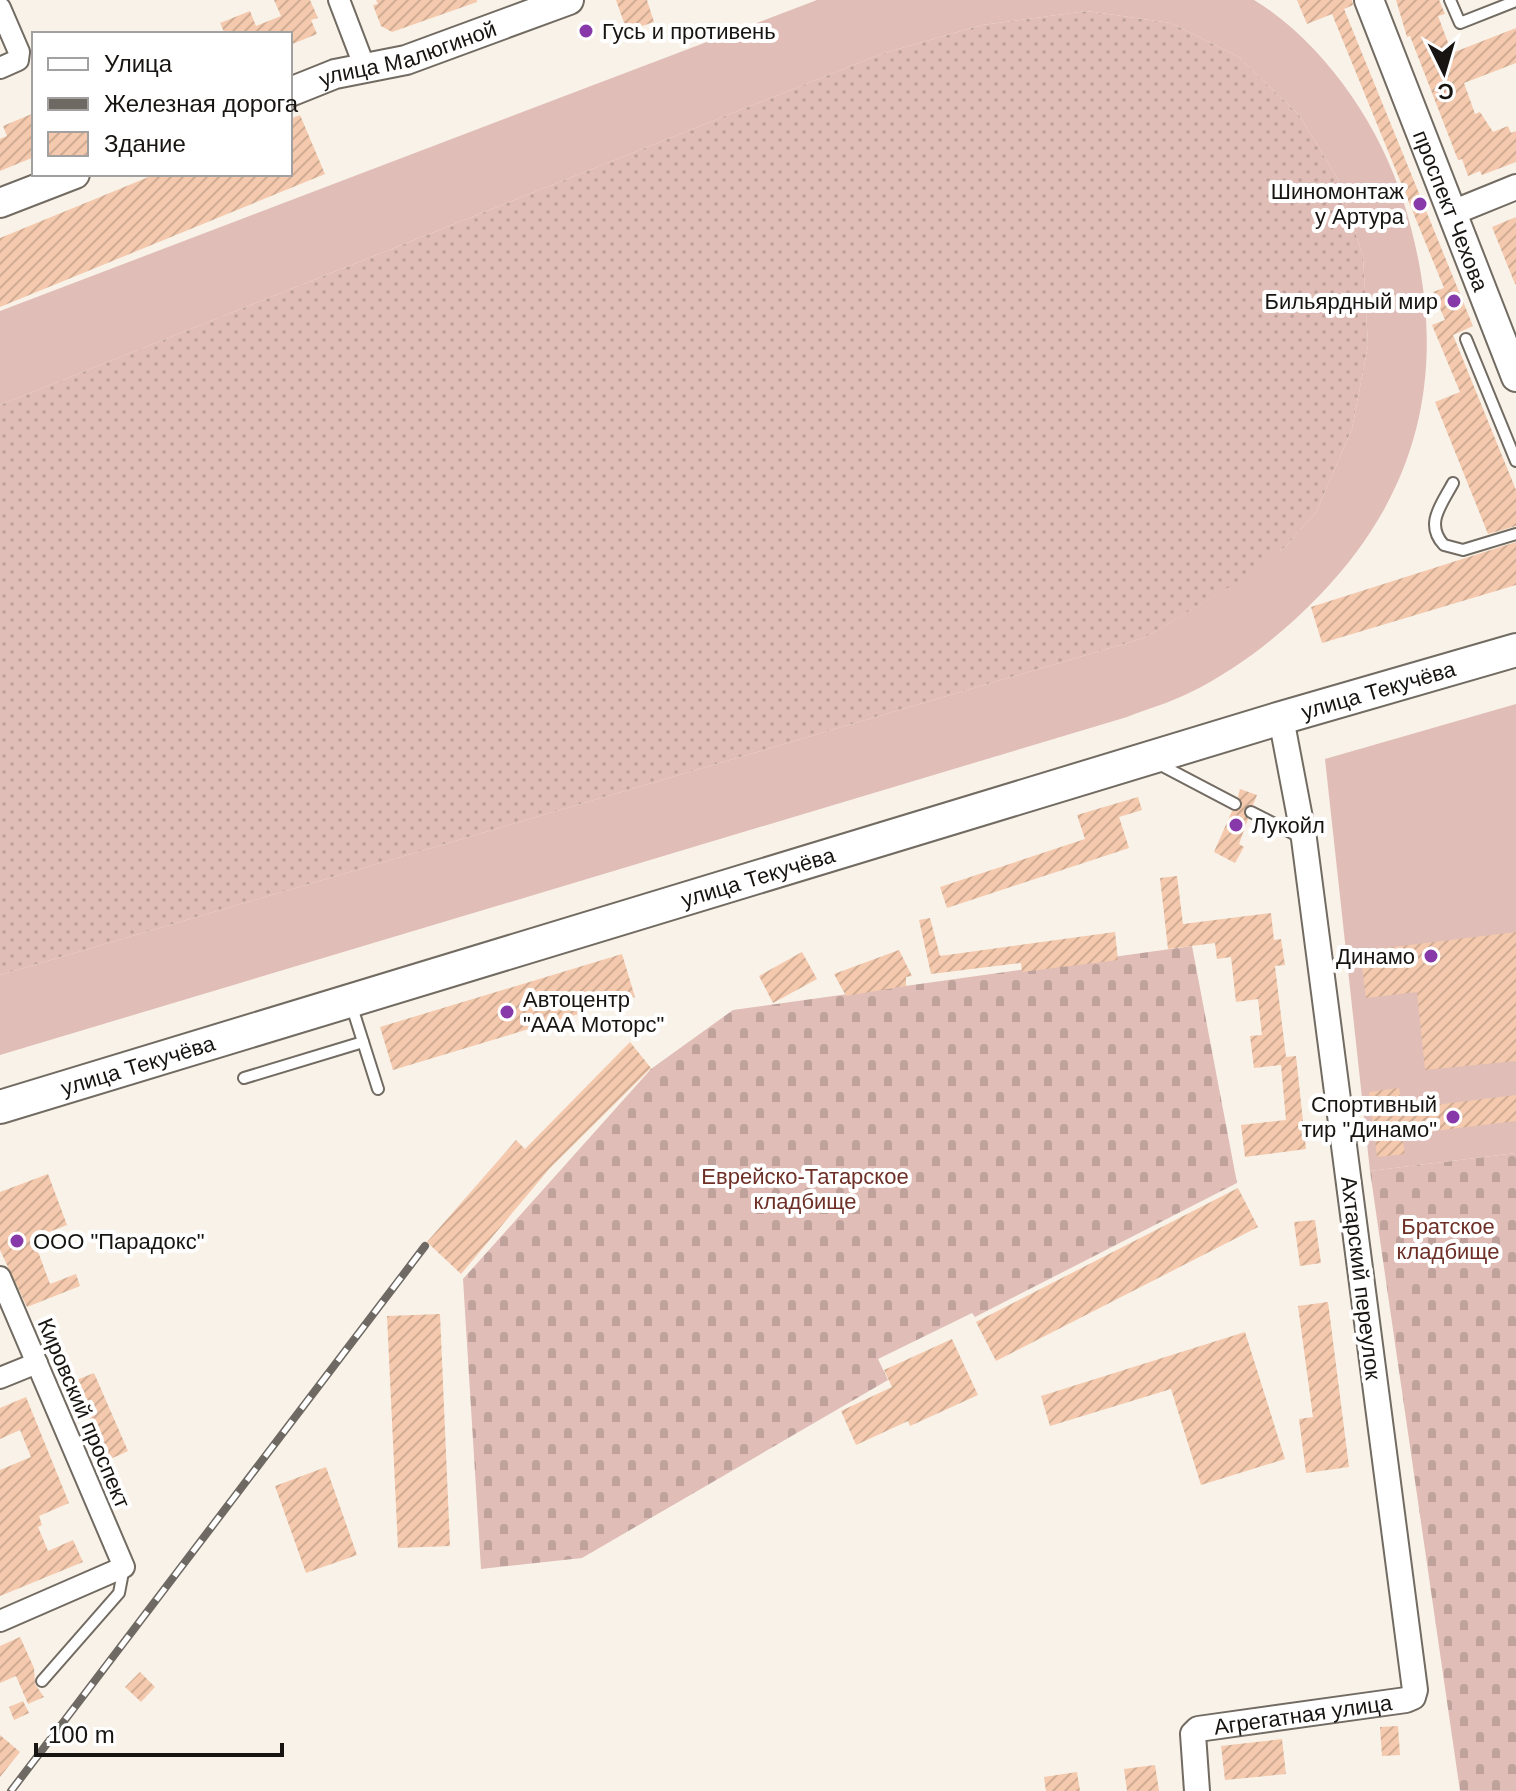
<svg xmlns="http://www.w3.org/2000/svg" width="1516" height="1791" font-family="Arial,sans-serif">
	<defs>
		<pattern id="grass-dots" width="8" height="8" patternUnits="userSpaceOnUse" patternTransform="scale(2)"><rect width="8" height="8" fill="#e0bdb6"/><path d="M2 2h.1M6 6h.1" fill="none" stroke="#bfa29b" stroke-width="1.8" stroke-linecap="round"/></pattern>
		<pattern id="cemetery-stones" width="16" height="16" patternUnits="userSpaceOnUse" patternTransform="scale(2)"><rect width="16" height="16" fill="#e0bdb6"/><path d="M2 7V4a2 2 0 0 1 4 0v3zM10 15v-3a2 2 0 0 1 4 0v3z" fill="#bfa29b"/></pattern>
		<pattern id="building-hatch" width="6" height="6" patternUnits="userSpaceOnUse" patternTransform="scale(2)"><rect width="6" height="6" fill="#f4c9ad"/><path d="M-1 1l2-2M0 6l6-6M5 7l2-2" fill="none" stroke="#d0ac94"/></pattern>
	</defs>
	<rect width="100%" height="100%" fill="#f9f2e8"/>
	<!-- grass -->
	<path fill="url(#grass-dots)" d="M 1087,11 L 1171,23 L 1239,57 L 1299,115 L 1338,179 L 1363,256 L 1368,345 L 1352,429 L 1316,512 L 1286,546 L 1252,574 L 1144,638 L 0,975 L 0,405 L 881,54 L 982,25 Z"/>
	<!-- cemetery -->
	<g fill="url(#cemetery-stones)">
		<path d="M 1192,946 L 1237,1183 L 975,1317 L 972,1313 L 878,1359 L 888,1380 L 582,1558 L 481,1569 L 463,1279 L 651,1069 L 733,1010 Z"/>
		<path d="M 1516,1153 L 1516,1791 L 1460,1791 L 1370,1171 Z"/>
	</g>
	<!-- garden -->
	<g fill="#e0bdb6">
		<path d="M 817,0 L 1254,0 C 1323,42 1379,124 1403,200 C 1450,350 1430,481 1319,596 C 1281,635 1238,669 1189,693 C 1169,703 1147,709 1127,717 L 0,1055 L 0,975 L 1144,638 L 1251,574 L 1286,546 L 1316,512 L 1352,429 L 1368,345 L 1363,256 L 1338,179 L 1299,115 L 1239,57 L 1171,23 L 1087,11 L 982,25 L 881,54 L 0,405 L 0,311 Z"/>
		<path d="M 1516,704 L 1516,1153 L 1370,1171 L 1325,759 Z"/>
	</g>
	<!-- building -->
	<g fill="url(#building-hatch)">
		<path d="M 274,0 L 310,0 L 318,18 L 311,20 L 317,34 L 290,45 L 290,34 L 225,34 L 220,23 L 250,11 L 256,26 L 281,16 Z"/>
		<path d="M 376,0 L 477,0 L 477,2 L 392,32 L 381,26 L 373,5 L 378,4 Z"/>
		<path d="M 616,0 L 647,0 L 654,22 L 627,31 Z"/>
		<path d="M 1297,0 L 1352,0 L 1353,5 L 1344,9 L 1473,326 L 1453,335 L 1516,490 L 1516,526 L 1488,534 L 1435,402 L 1460,392 L 1432,325 L 1445,320 L 1433,292 L 1444,288 L 1332,14 L 1307,24 Z"/>
		<path d="M 1396,0 L 1439,0 L 1445,14 L 1438,16 L 1452,53 L 1516,28 L 1516,63 L 1464,83 L 1475,114 L 1480,112 L 1493,132 L 1508,126 L 1511,133 L 1516,131 L 1516,162 L 1482,175 L 1480,171 L 1468,176 L 1462,159 L 1458,160 L 1410,36 L 1407,37 Z"/>
		<path d="M 34,113 L 34,157 L 0,171 L 0,139 L 7,136 L 3,126 Z"/>
		<path d="M 300,115 L 325,174 L 0,307 L 0,238 L 156,174 L 290,174 L 290,119 Z"/>
		<path d="M 1516,217 L 1516,284 L 1515,284 L 1492,227 Z"/>
		<path d="M 1516,542 L 1516,585 L 1322,643 L 1311,607 Z"/>
		<path d="M 1240,789 L 1257,795 L 1253,805 L 1244,809 L 1248,819 L 1239,844 L 1244,847 L 1235,863 L 1214,852 L 1232,811 L 1242,807 L 1238,796 Z"/>
		<path d="M 1138,797 L 1142,810 L 1119,817 L 1129,848 L 947,908 L 940,887 L 1085,839 L 1077,815 Z"/>
		<path d="M 1177,876 L 1183,924 L 1271,913 L 1274,940 L 1281,939 L 1285,965 L 1275,966 L 1286,1057 L 1296,1056 L 1306,1149 L 1245,1157 L 1241,1125 L 1286,1120 L 1281,1065 L 1254,1068 L 1250,1036 L 1262,1035 L 1258,999 L 1236,1002 L 1231,957 L 1217,959 L 1215,943 L 1168,949 L 1160,878 Z"/>
		<path d="M 930,918 L 940,956 L 1115,932 L 1118,960 L 1022,972 L 1021,963 L 931,974 L 919,920 Z"/>
		<path d="M 1516,932 L 1516,1061 L 1425,1070 L 1417,992 L 1366,998 L 1360,951 Z"/>
		<path d="M 899,950 L 912,976 L 906,977 L 906,986 L 846,996 L 834,974 Z"/>
		<path d="M 802,952 L 817,979 L 773,1003 L 759,976 Z"/>
		<path d="M 622,954 L 635,997 L 393,1070 L 380,1027 Z"/>
		<path d="M 630,1042 L 651,1068 L 550,1168 L 461,1274 L 427,1242 L 516,1140 L 525,1149 Z"/>
		<path d="M 1399,1088 L 1402,1109 L 1516,1095 L 1516,1121 L 1402,1135 L 1405,1154 L 1377,1157 L 1369,1092 Z"/>
		<path d="M 48,1174 L 67,1225 L 33,1238 L 50,1284 L 76,1274 L 80,1286 L 27,1307 L 0,1250 L 0,1192 Z"/>
		<path d="M 1238,1188 L 1258,1227 L 996,1361 L 976,1322 Z"/>
		<path d="M 1315,1220 L 1321,1263 L 1300,1266 L 1294,1222 Z"/>
		<path d="M 1328,1302 L 1349,1467 L 1306,1473 L 1299,1419 L 1313,1417 L 1298,1306 Z"/>
		<path d="M 440,1314 L 450,1546 L 398,1548 L 387,1316 Z"/>
		<path d="M 1245,1332 L 1285,1459 L 1201,1485 L 1171,1389 L 1050,1426 L 1041,1396 Z"/>
		<path d="M 952,1339 L 978,1395 L 910,1426 L 908,1421 L 856,1445 L 841,1411 L 892,1387 L 884,1370 Z"/>
		<path d="M 94,1373 L 128,1451 L 108,1460 L 74,1381 Z"/>
		<path d="M 26,1397 L 69,1503 L 39,1516 L 42,1525 L 38,1527 L 48,1551 L 73,1540 L 83,1562 L 0,1596 L 0,1470 L 31,1457 L 20,1430 L 0,1439 L 0,1408 Z"/>
		<path d="M 326,1467 L 357,1555 L 306,1573 L 275,1486 Z"/>
		<path d="M 20,1637 L 34,1668 L 35,1684 L 44,1697 L 28,1704 L 16,1676 L 0,1683 L 0,1646 Z"/>
		<path d="M 140,1672 L 155,1687 L 141,1702 L 125,1687 Z"/>
		<path d="M 23,1701 L 29,1713 L 14,1720 L 9,1707 Z"/>
		<path d="M 1398,1726 L 1400,1755 L 1382,1756 L 1380,1727 Z"/>
		<path d="M 0,1735 L 20,1752 L 0,1777 Z"/>
		<path d="M 1282,1739 L 1286,1774 L 1225,1780 L 1221,1746 Z"/>
		<path d="M 1155,1765 L 1159,1791 L 1127,1791 L 1124,1769 Z"/>
		<path d="M 1077,1772 L 1080,1791 L 1046,1791 L 1044,1777 Z"/>
	</g>
	<g fill="none" stroke-linecap="round" stroke-linejoin="round">
		<defs>
			<g id="service">
				<path d="M 1450,0 L 1460,23 L 1516,1"/>
				<path d="M 1466,339 L 1516,461"/>
				<path d="M 1453,483 C 1442,504 1424,524 1444,545 L 1463,550 L 1516,534"/>
				<path d="M 1157,763 L 1235,804"/>
				<path d="M 1251,812 L 1302,838"/>
				<path d="M 351,1004 L 378,1089"/>
				<path d="M 244,1078 L 363,1042"/>
				<path d="M 42,1681 L 119,1593 L 124,1567"/>
			</g>
			<g id="minor">
				<path d="M 339,0 L 365,68"/>
				<path d="M 0,8 L 19,52 L 18,60 L 0,68"/>
				<path d="M 0,1277 L 124,1567 L 0,1621"/>
				<path d="M 0,1378 L 37,1363"/>
			</g>
			<g id="tertiary">
				<path d="M 1452,213 L 1516,187"/>
				<path id="s1" d="M 1197,1791 L 1193,1734 L 1198,1729 L 1406,1700 L 1413,1697 L 1415,1690 L 1304,839 L 1281,718"/>
			</g>
			<g id="secondary">
				<path id="s2" d="M 1369,0 L 1516,377"/>
				<path id="s3" d="M 290,92 L 335,74 L 406,60 L 569,0"/>
				<path d="M 0,203 L 75,174"/>
			</g>
			<g id="primary">
				<path id="s4" d="M 0,1107 L 1281,718 L 1516,650"/>
			</g>
		</defs>
		<!-- service casing -->
		<use href="#service" stroke="#716b62" stroke-width="14"/>
		<!-- minor casing -->
		<use href="#minor" stroke="#716b62" stroke-width="24"/>
		<!-- tertiary casing -->
		<use href="#tertiary" stroke="#716b62" stroke-width="28"/>
		<!-- secondary casing -->
		<use href="#secondary" stroke="#716b62" stroke-width="32"/>
		<!-- primary casing -->
		<use href="#primary" stroke="#716b62" stroke-width="36"/>
		<!-- service -->
		<use href="#service" stroke="#fff" stroke-width="10"/>
		<!-- minor -->
		<use href="#minor" stroke="#fff" stroke-width="20"/>
		<!-- tertiary -->
		<use href="#tertiary" stroke="#fff" stroke-width="24"/>
		<!-- secondary -->
		<use href="#secondary" stroke="#fff" stroke-width="28"/>
		<!-- primary -->
		<use href="#primary" stroke="#fff" stroke-width="32"/>
		<defs>
			<path id="rail" d="M 11,1791 L 425,1246"/>
		</defs>
		<!-- rail casing -->
		<use href="#rail" stroke="#6e6963" stroke-width="8"/>
		<!-- rail -->
		<use href="#rail" stroke="#fff" stroke-width="5" stroke-dasharray="15" stroke-linecap="butt"/>
	</g>
	<!-- markers -->
	<g fill="#8839a9" stroke="#fff" stroke-width="3">
		<circle cx="586" cy="31" r="8"/>
		<circle cx="1420" cy="204" r="8"/>
		<circle cx="1454" cy="301" r="8"/>
		<circle cx="1236" cy="825" r="8"/>
		<circle cx="1431" cy="956" r="8"/>
		<circle cx="507" cy="1012" r="8"/>
		<circle cx="1453" cy="1117" r="8"/>
		<circle cx="17" cy="1241" r="8"/>
	</g>
	<g text-anchor="middle" dominant-baseline="central" stroke-width="8" stroke-linejoin="round" paint-order="stroke">
		<!-- poi labels -->
		<g font-size="22" fill="#171411" stroke="#fff" text-anchor="start">
			<text x="602" y="31">Гусь и противень</text>
			<text x="1404" y="191" text-anchor="end">Шиномонтаж<tspan x="1404" dy="25">у Артура</tspan></text>
			<text x="1438" y="301" text-anchor="end">Бильярдный мир</text>
			<text x="1252" y="825">Лукойл</text>
			<text x="1415" y="956" text-anchor="end">Динамо</text>
			<text x="523" y="999">Автоцентр<tspan x="523" dy="25">"ААА Моторс"</tspan></text>
			<text x="1437" y="1104" text-anchor="end">Спортивный<tspan x="1437" dy="25">тир "Динамо"</tspan></text>
			<text x="33" y="1241">ООО "Парадокс"</text>
		</g>
		<!-- street labels -->
		<g font-size="22" fill="#171411" stroke="#fff">
			<text stroke="none"><textPath href="#s3" startOffset="124">улица Малюгиной</textPath></text>
			<text stroke="none"><textPath href="#s2" startOffset="226">проспект Чехова</textPath></text>
			<text stroke="none"><textPath href="#s4" startOffset="1440">улица Текучёва</textPath></text>
			<text stroke="none"><textPath href="#s4" startOffset="792">улица Текучёва</textPath></text>
			<text stroke="none"><textPath href="#s4" startOffset="144">улица Текучёва</textPath></text>
			<text transform="translate(1361 1278) rotate(83)">Ахтарский переулок</text>
			<text transform="translate(84 1413) rotate(67)">Кировский проспект</text>
			<text stroke="none"><textPath href="#s1" startOffset="170">Агрегатная улица</textPath></text>
		</g>
		<!-- park labels -->
		<g font-size="22" fill="#6e2f27" stroke="#fff">
			<text x="805" y="1176">Еврейско-Татарское<tspan x="805" dy="25">кладбище</tspan></text>
			<text x="1448" y="1226">Братское<tspan x="1448" dy="25">кладбище</tspan></text>
		</g>
	</g>
	<!-- legend -->
	<rect x="32" y="32" width="260" height="144" fill="#ffffff" stroke="#a2a1a0" stroke-width="2"/>
	<rect x="48" y="58" width="40" height="12" fill="#ffffff" stroke="#a2a1a0" stroke-width="2"/>
	<text x="104" y="72" font-size="24" fill="#171411">Улица</text>
	<rect x="48" y="98" width="40" height="12" fill="#6e6963" stroke="#a2a1a0" stroke-width="2"/>
	<text x="104" y="112" font-size="24" fill="#171411">Железная дорога</text>
	<rect x="48" y="132" width="40" height="24" fill="url(#building-hatch)" stroke="#a2a1a0" stroke-width="2"/>
	<text x="104" y="152" font-size="24" fill="#171411">Здание</text>
	<!-- north arrow -->
	<g transform="translate(1444 72) rotate(175)" stroke="#ffffff" stroke-width="6" paint-order="stroke">
	<path d="M0-6L14 30L0 20L-14 30Z" fill="#171411"/>
	<text y="-12" font-size="22" font-weight="bold" text-anchor="middle" fill="#171411">С</text>
	</g>
	<!-- scale -->
	<path d="M36 1743v12h246v-12" fill="none" stroke="#171411" stroke-width="4"/>
	<text x="48" y="1743" font-size="24" fill="#171411" stroke="#ffffff" stroke-width="6" paint-order="stroke">100 m</text>
</svg>
